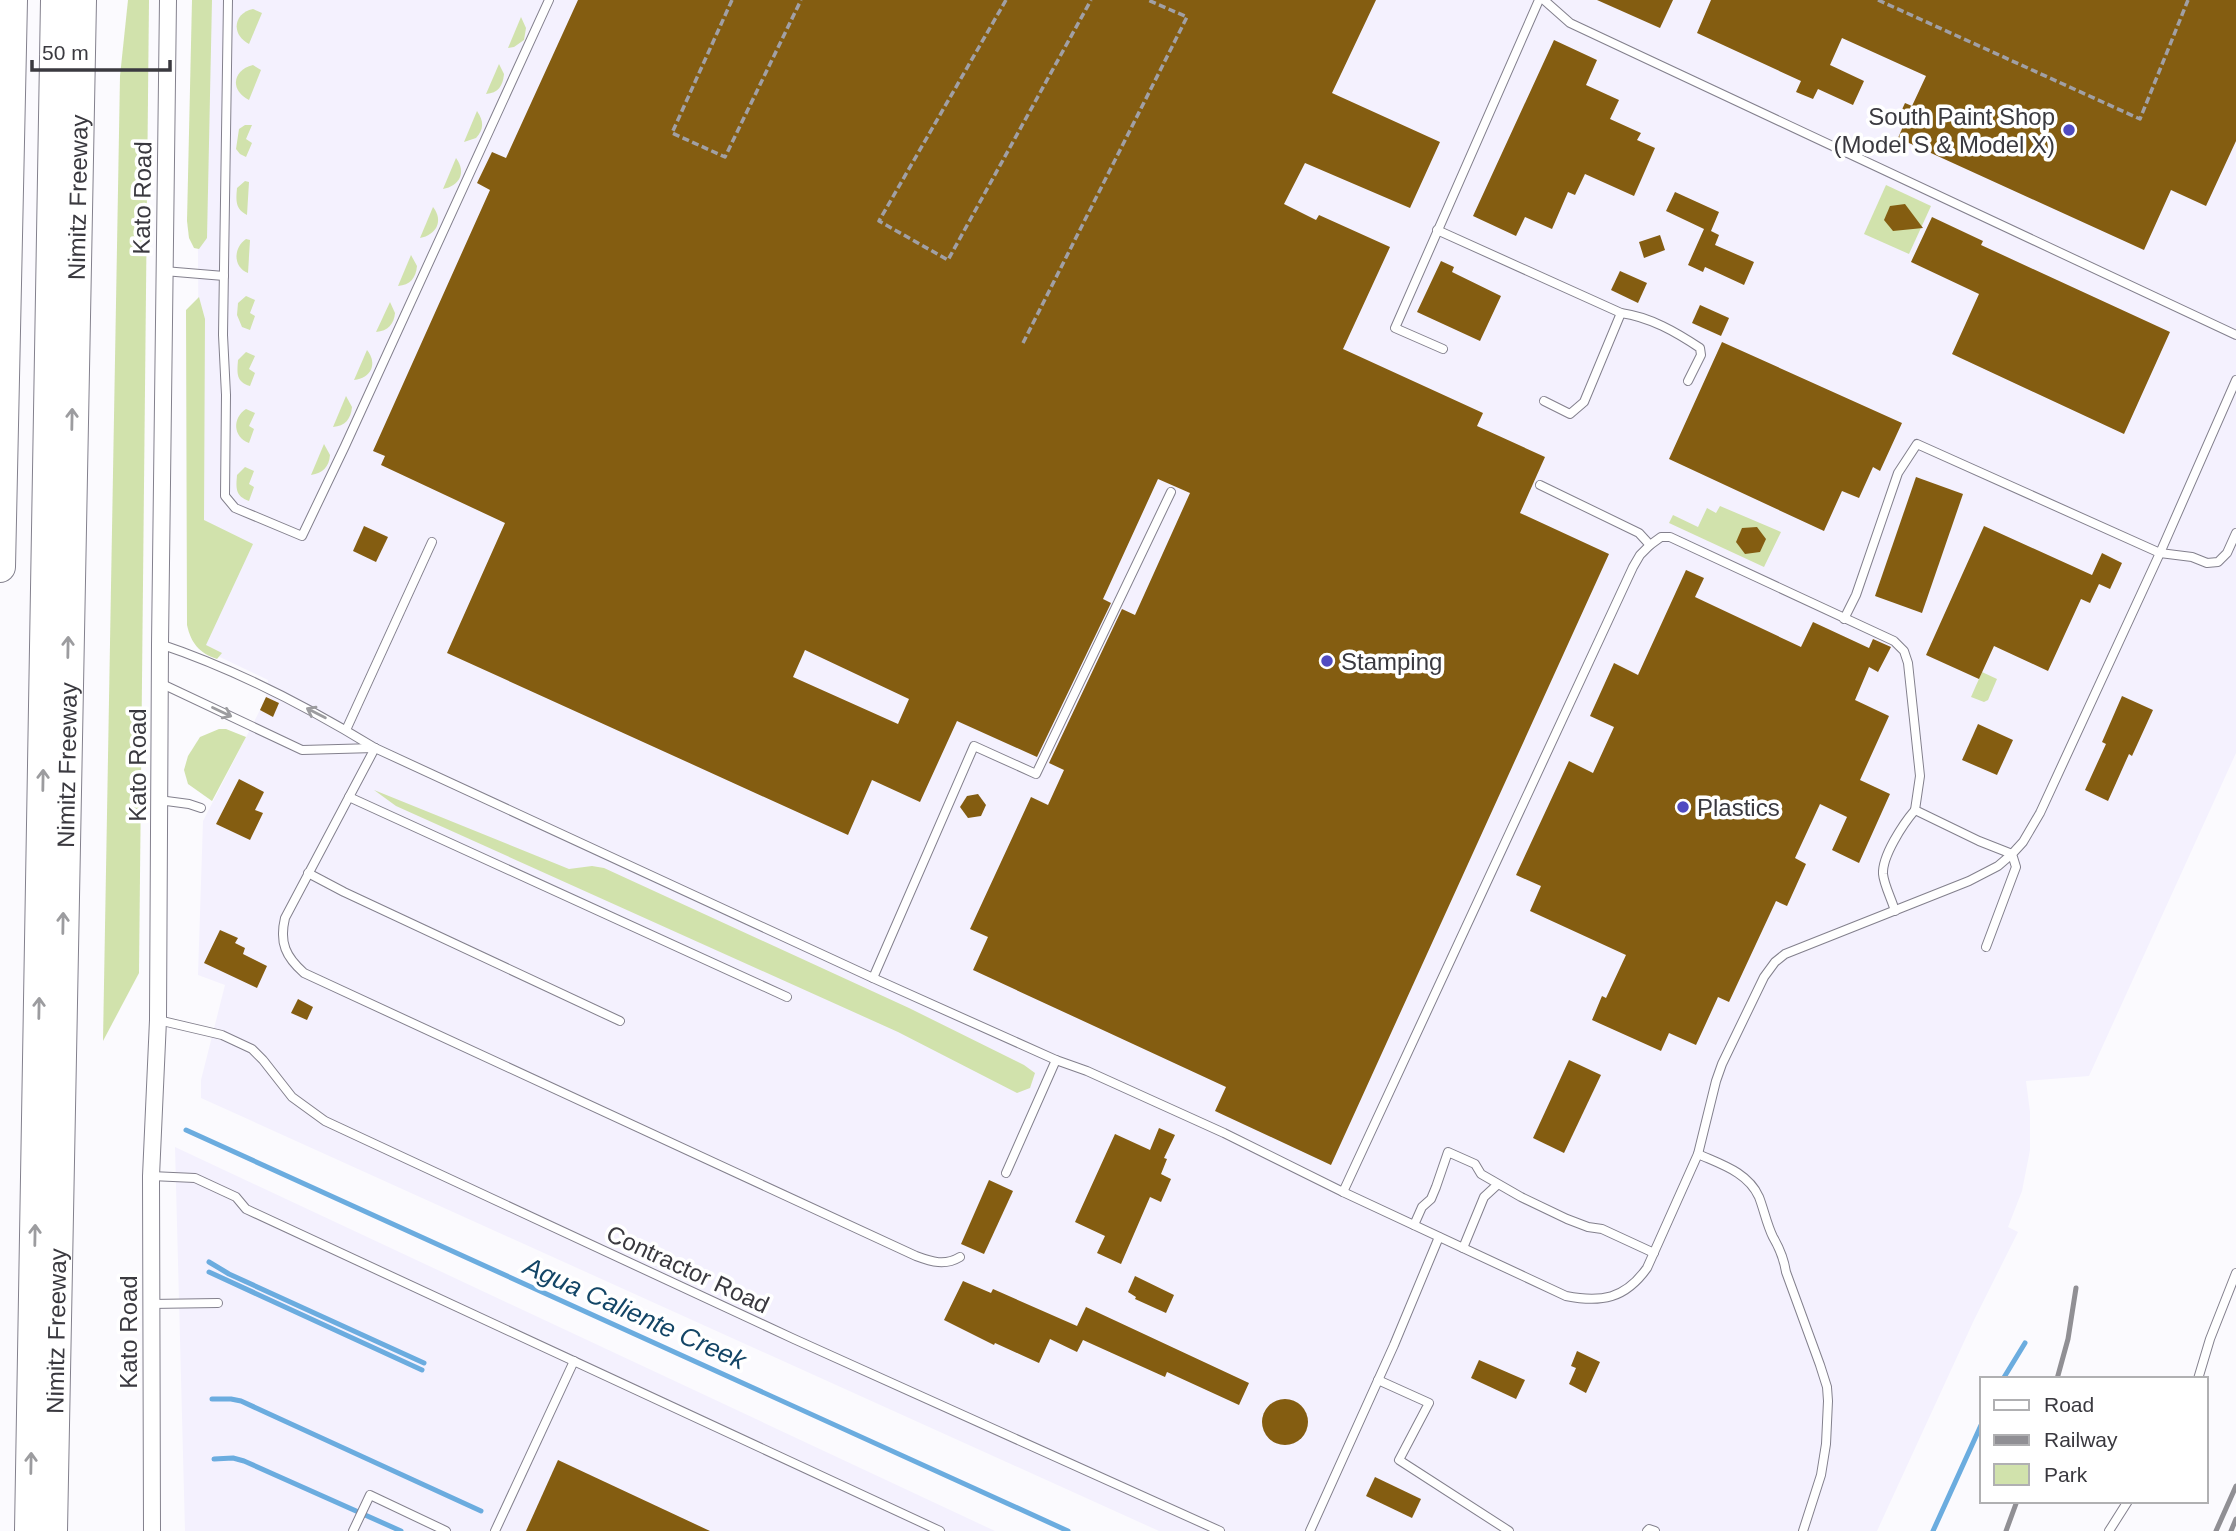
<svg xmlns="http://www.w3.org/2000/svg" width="2236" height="1531" font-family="Arial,sans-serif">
	<rect width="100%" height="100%" fill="#fbfafe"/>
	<!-- built -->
	<g fill="#f4f1fe">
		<path d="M 196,0 L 2236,0 L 2236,753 L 2089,1076 L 2026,1081 L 2030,1112 L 2030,1150 L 2022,1191 L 2008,1227 L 2018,1232 L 1974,1320 L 1877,1531 L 1159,1531 L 201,1098 L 201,1080 L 225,985 L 198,975 L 203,821 L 260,710 L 266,697 L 268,680 L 203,649 L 200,523 Z"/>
		<path d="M 175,1147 L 995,1531 L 185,1531 Z"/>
	</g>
	<!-- green -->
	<g fill="#d1e2ac">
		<path d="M 128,0 L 149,0 L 139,973 L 103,1041 L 120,76 Z"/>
		<path d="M 192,0 L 212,0 L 207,238 L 199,249 L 194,248 L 189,238 L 187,221 Z"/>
		<path d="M 253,9 L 262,13 L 249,44 C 231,35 233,13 253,9 Z"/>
		<path d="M 521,17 L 526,28 L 524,40 L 514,47 L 508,48 Z"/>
		<path d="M 499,64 L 504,74 C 503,86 498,93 486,94 Z"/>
		<path d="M 253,65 L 261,70 L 249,100 C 230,91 232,70 253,65 Z"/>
		<path d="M 477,111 C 484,121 484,129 476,138 L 464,142 Z"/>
		<path d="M 245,125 L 252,125 L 246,139 L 252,143 L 246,157 L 240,154 L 236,149 L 239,129 Z"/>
		<path d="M 456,158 C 467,173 459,186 443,189 Z"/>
		<path d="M 245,181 L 249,182 L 247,215 C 235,209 236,200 237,188 Z"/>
		<path d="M 1886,185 L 1931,206 L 1909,254 L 1864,234 Z"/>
		<path d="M 433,207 C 444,221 436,235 420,238 Z"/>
		<path d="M 246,239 L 250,240 L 248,273 C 233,267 233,248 246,239 Z"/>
		<path d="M 411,255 L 417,266 C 416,278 410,285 398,286 Z"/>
		<path d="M 246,296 L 255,300 L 250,313 L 255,316 L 250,330 L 242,327 L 237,315 L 238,303 Z"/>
		<path d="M 199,297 L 205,319 L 204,520 L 253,544 L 206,645 L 222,653 L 217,659 C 199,653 191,643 187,625 L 186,310 Z"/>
		<path d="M 390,302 L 395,313 C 394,324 388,331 376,332 Z"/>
		<path d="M 367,350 C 378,364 371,378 354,380 Z"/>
		<path d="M 246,352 L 255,356 L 249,369 L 255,373 L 250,386 C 236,382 237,373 238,360 Z"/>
		<path d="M 346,396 L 352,407 C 351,419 345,426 333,427 Z"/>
		<path d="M 246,409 L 255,413 L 249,426 L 254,429 L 249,443 C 233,437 232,418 246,409 Z"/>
		<path d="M 324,444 L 330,455 C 329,467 323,473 311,475 Z"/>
		<path d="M 245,467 L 254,471 L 249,484 L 254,487 L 249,501 C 235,496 236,488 237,475 Z"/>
		<path d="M 1720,506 L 1781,532 L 1764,567 L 1669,523 L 1673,515 L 1698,527 L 1707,508 L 1716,513 Z"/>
		<path d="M 1982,672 L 1997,679 L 1988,700 L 1984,702 L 1971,697 Z"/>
		<path d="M 219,729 L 226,729 L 246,737 L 212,801 L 188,784 L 184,770 L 188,756 L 200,737 Z"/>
		<path d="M 374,790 L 569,869 L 592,866 L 604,868 L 909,1008 L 1024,1065 L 1035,1073 L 1030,1088 L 1017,1093 L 898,1032 L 396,806 Z"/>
	</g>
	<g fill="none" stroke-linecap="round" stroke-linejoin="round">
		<!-- stream -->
		<g stroke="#6bacdf" stroke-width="5">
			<path d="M 186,1130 L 1068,1531"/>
			<path d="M 209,1262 L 229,1274 L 424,1363"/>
			<path d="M 209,1272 L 422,1370"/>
			<path d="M 2003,1379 L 2025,1343"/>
			<path d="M 212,1399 L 231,1399 L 241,1401 L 481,1511"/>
			<path d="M 214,1459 L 233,1458 L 244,1461 L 401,1531"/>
			<path d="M 1933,1531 L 1982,1423"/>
		</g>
	</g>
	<!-- building -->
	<g fill="#845d11" fill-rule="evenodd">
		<path d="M 578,0 L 1376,0 L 1332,93 L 1440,142 L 1410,208 L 1305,163 L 1284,204 L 1316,220 L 1319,215 L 1390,247 L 1343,349 L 1483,413 L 1477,426 L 1545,457 L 1520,513 L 1609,554 L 1331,1165 L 1215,1111 L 1226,1087 L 973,970 L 988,937 L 970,929 L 1031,797 L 1048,805 L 1064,770 L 1049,763 L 1122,609 L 1135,615 L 1190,493 L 1158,479 L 1103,599 L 1111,603 L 1037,757 L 957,721 L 920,802 L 872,780 L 848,835 L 447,653 L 505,523 L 381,465 L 385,456 L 373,451 L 490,190 L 477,183 L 492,152 L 506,158 ZM 805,650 L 909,699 L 898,724 L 793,677 Z"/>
		<path d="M 1597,0 L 1673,0 L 1660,28 Z"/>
		<path d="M 1711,0 L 2236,0 L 2236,141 L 2206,206 L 2171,190 L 2144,250 L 1898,138 L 1905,122 L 1898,118 L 1905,103 L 1912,106 L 1926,76 L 1842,38 L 1830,65 L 1864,81 L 1853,105 L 1818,89 L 1813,99 L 1796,92 L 1801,81 L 1697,33 Z"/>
		<path d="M 1554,40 L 1597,60 L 1586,85 L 1619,100 L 1610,119 L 1641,133 L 1637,140 L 1655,148 L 1634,196 L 1585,174 L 1575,195 L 1568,192 L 1552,229 L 1525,217 L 1516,236 L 1473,216 Z"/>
		<path d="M 1675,192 L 1719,212 L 1711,231 L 1719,235 L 1715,245 L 1754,262 L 1744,285 L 1705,267 L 1703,272 L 1688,265 L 1704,229 L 1666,211 Z"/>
		<path d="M 1905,204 L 1923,228 L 1893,231 L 1884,220 L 1890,206 Z"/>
		<path d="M 1932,217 L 1983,241 L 1981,245 L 2170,332 L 2124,434 L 1952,354 L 1979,294 L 1911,262 Z"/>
		<path d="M 1660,235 L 1665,250 L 1644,258 L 1639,242 Z"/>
		<path d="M 1441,261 L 1454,267 L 1452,272 L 1501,296 L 1480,341 L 1417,312 Z"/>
		<path d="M 1620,271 L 1647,283 L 1638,303 L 1611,290 Z"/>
		<path d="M 1700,305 L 1729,318 L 1721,336 L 1692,323 Z"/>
		<path d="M 1722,342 L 1902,423 L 1880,471 L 1873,467 L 1859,498 L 1842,491 L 1824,531 L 1669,459 Z"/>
		<path d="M 1916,477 L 1963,494 L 1922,613 L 1875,596 Z"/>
		<path d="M 364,526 L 388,537 L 376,562 L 353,551 Z"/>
		<path d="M 1984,526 L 2092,575 L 2102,553 L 2122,563 L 2110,589 L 2099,584 L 2090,603 L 2081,599 L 2048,671 L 1994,646 L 1979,679 L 1926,655 Z"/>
		<path d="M 1757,527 L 1766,539 L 1760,552 L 1745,554 L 1736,542 L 1742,528 Z"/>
		<path d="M 1686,570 L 1704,578 L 1695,597 L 1801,647 L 1813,622 L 1869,648 L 1873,639 L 1891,647 L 1878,672 L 1869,667 L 1855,700 L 1889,716 L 1860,780 L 1890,794 L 1859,863 L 1832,850 L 1847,817 L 1820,804 L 1795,858 L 1806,864 L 1787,906 L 1776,901 L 1729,1002 L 1718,997 L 1696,1045 L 1669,1033 L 1661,1051 L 1592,1020 L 1602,996 L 1606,998 L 1626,955 L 1530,911 L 1541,886 L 1516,875 L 1569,761 L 1593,773 L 1614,727 L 1590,716 L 1614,663 L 1638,675 Z"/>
		<path d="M 2122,696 L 2153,710 L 2132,756 L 2129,754 L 2108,801 L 2085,790 L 2106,744 L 2102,742 Z"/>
		<path d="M 266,697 L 279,703 L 273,717 L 260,710 Z"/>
		<path d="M 1978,724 L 2013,740 L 1997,775 L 1962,760 Z"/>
		<path d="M 239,779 L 264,792 L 255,810 L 263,813 L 250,840 L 216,824 Z"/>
		<path d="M 978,794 L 986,805 L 981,816 L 968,818 L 960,807 L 967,796 Z"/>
		<path d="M 220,930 L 238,938 L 235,943 L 245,948 L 243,954 L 267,966 L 257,988 L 204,963 Z"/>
		<path d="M 298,999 L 313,1007 L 307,1020 L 291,1013 Z"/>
		<path d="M 1569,1060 L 1601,1075 L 1564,1153 L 1533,1138 Z"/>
		<path d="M 1159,1128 L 1175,1135 L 1164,1158 L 1167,1159 L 1161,1174 L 1171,1179 L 1161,1202 L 1150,1197 L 1121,1264 L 1097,1253 L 1105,1236 L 1075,1222 L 1115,1134 L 1150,1150 Z"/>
		<path d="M 989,1180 L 1013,1191 L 984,1254 L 961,1244 Z"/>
		<path d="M 1135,1276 L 1174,1295 L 1166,1313 L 1135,1299 L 1136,1297 L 1128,1292 Z"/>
		<path d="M 963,1281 L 991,1293 L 993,1289 L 1077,1326 L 1086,1307 L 1249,1383 L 1239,1405 L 1167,1372 L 1165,1377 L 1083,1340 L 1077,1352 L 1050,1339 L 1039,1363 L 995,1343 L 994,1345 L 944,1320 Z"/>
		<path d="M 1577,1351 L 1600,1362 L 1586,1393 L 1569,1384 L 1576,1368 L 1571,1366 Z"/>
		<path d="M 1479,1360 L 1525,1380 L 1516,1399 L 1471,1378 Z"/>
		<circle cx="1285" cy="1422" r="23"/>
		<path d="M 558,1460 L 710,1531 L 526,1531 Z"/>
		<path d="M 1375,1477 L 1421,1499 L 1412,1518 L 1366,1496 Z"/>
	</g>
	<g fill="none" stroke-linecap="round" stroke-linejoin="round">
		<defs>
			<g id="service">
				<path d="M 228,0 L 223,335 L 226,395 L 225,496 L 235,508 L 302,536 L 345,446 L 549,0"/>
				<path d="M 1544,0 L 1570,23 L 2236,335"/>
				<path d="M 1437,230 L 1621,313 C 1650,317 1676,332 1700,348 L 1701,355 L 1688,381"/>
				<path d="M 164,271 L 224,276"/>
				<path d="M 1443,349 L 1395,328 L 1539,0"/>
				<path d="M 1544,401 L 1570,414 L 1584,402 L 1621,313"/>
				<path d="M 1844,619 L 1856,595 L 1898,473 L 1917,444 L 2160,553 L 2192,557 L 2207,563 L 2218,562 L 2227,553 L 2236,533"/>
				<path d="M 160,644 C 235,669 308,707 375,748 L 873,978 L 1056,1060 L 1087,1071 L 1224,1133 L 1343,1192 L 1566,1296 C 1601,1303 1625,1299 1647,1268 L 1698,1154 L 1716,1081 L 1722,1064 L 1764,977 L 1775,962 L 1785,954 L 1969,881 L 1998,866 L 2012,854 L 1979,841 L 1915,810 L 1920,776 L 1908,663 L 1904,651 L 1894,641 L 1670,537 L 1661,537 L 1650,545 L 1639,533 L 1540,485"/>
				<path d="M 160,683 L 302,750 L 375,748"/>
				<path d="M 346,730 L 432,542"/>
				<path d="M 375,748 L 285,918 C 279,943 286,957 304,973 L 916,1256 C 932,1262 945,1266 960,1257"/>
				<path d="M 349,797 L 787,997"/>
				<path d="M 159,800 L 189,804 L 201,808"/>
				<path d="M 308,873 L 344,892 L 620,1021"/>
				<path d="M 1895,911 C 1892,900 1884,885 1883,874 C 1882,856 1903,824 1915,810"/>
				<path d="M 1986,947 L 2016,867 L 2012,854 L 2023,842 L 2040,813 L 2160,553 L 2236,380"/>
				<path d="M 873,978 L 974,746 L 1036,774 L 1171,492"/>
				<path d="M 158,1020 L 222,1035 L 252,1049 L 263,1060 L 292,1097 L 325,1121 L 794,1339 L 1220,1531"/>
				<path d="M 1698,1154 C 1720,1164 1748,1172 1759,1197 C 1764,1210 1767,1225 1773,1237 C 1780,1249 1784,1259 1786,1272 L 1820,1365 L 1827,1387 L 1828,1401 L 1826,1444 L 1821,1475 L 1803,1531"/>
				<path d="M 1006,1173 L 1056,1060"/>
				<path d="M 151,1176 L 195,1178 L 236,1197 L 246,1209 L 940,1531"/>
				<path d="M 1343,1192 L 1633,567 L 1640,555 L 1650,545"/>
				<path d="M 1414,1225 L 1422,1207 L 1431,1199 L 1436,1187 L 1448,1152 L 1475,1164 L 1481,1174 L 1521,1197 L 1567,1219 L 1588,1227 L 1602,1229 L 1654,1253"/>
				<path d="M 1463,1248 L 1484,1197 L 1497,1185"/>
				<path d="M 150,1304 L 218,1303"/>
				<path d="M 2198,1379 L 2210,1339 L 2236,1273"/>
				<path d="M 1378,1380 L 1429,1403 L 1399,1460 L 1509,1531"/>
				<path d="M 353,1531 L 370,1495 L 446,1531"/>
				<path d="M 495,1531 L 574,1361"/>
				<path d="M 1310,1531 L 1394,1345 L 1439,1237"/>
				<path d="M 1647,1531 L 1649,1529 L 1655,1531"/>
				<path d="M 2109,1531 L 2128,1501"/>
			</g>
			<path id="minor" d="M 152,1531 L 151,1176 L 158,1020 L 160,644 L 168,0"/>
			<g id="motorway">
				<path d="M 0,567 L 12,0"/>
				<path d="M 30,1531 L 56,0"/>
				<path id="s1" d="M 52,1531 L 81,0"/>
			</g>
		</defs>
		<!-- service casing -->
		<use href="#service" stroke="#83808d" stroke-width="10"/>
		<!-- minor casing -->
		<use href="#minor" stroke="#83808d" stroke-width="18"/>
		<!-- motorway casing -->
		<use href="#motorway" stroke="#83808d" stroke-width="32"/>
		<!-- path -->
		<g stroke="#a1a0a5" stroke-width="3.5" stroke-dasharray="7 3.5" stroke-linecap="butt">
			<path d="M 732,0 L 672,133 L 725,157 L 801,0"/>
			<path d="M 1006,0 L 879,221 L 948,260 L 1091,0"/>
			<path d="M 1878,0 L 2140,119 L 2188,0"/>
			<path d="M 1023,343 L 1187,17 L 1148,0"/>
		</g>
		<!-- service -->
		<use href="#service" stroke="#fff" stroke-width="8"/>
		<!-- minor -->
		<use href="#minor" stroke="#fff" stroke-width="16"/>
		<!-- motorway -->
		<use href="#motorway" stroke="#fff" stroke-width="30"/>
		<!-- rail -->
		<g stroke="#908f94" stroke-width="5">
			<path d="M 2057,1379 L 2068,1339 L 2076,1288"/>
			<path d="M 2006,1531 L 2017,1501"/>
			<path d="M 2216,1531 L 2236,1486"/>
			<path d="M 2231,1531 L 2236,1519"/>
		</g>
	</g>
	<!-- one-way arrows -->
	<defs><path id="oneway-shaft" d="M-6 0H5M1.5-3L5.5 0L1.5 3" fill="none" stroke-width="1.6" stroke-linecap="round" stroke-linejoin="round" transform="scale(1.75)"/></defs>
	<g stroke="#9c9c9f">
		<use href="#oneway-shaft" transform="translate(72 419) rotate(-89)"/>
		<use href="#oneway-shaft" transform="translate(68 647) rotate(-89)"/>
		<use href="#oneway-shaft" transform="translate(222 712) rotate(25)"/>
		<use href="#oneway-shaft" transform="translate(316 713) rotate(-153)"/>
		<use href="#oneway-shaft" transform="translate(43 780) rotate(-89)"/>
		<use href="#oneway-shaft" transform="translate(63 923) rotate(-89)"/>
		<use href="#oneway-shaft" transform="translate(39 1008) rotate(-89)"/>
		<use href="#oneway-shaft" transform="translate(35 1235) rotate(-89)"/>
		<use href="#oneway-shaft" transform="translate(31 1463) rotate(-89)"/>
	</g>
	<!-- markers -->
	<g fill="#504ac1" stroke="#fff" stroke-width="2.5">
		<circle cx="2069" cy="130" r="7"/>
		<circle cx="1327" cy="661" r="7"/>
		<circle cx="1683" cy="807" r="7"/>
	</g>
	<g text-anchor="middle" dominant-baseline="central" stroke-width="7" stroke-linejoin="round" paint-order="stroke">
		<!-- poi labels -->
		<g font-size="24" fill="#3a393f" stroke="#fff" text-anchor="start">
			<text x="2055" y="116" text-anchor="end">South Paint Shop<tspan x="2055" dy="28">(Model S &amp; Model X)</tspan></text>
			<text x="1341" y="661">Stamping</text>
			<text x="1697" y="807">Plastics</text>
		</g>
		<!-- street labels -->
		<g font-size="24" fill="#3a393f" stroke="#fff">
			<text transform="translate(142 198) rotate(-89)">Kato Road</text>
			<text stroke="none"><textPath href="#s1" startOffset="1334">Nimitz Freeway</textPath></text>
			<text stroke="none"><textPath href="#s1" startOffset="766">Nimitz Freeway</textPath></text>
			<text transform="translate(137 765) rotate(-90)">Kato Road</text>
			<text transform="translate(688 1269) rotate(25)">Contractor Road</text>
			<text stroke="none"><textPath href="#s1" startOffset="200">Nimitz Freeway</textPath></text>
			<text transform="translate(128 1332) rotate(-90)">Kato Road</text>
		</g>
		<!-- water labels -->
		<g font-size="26" font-style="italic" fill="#134566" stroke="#fff">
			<text transform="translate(635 1313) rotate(24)">Agua Caliente Creek</text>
		</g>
	</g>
	<!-- legend -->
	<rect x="1980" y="1377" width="228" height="126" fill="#ffffff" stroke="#b0b0b2" stroke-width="2"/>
	<rect x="1994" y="1400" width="35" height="10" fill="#ffffff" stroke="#b0b0b2" stroke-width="2"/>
	<text x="2044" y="1412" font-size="21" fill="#3a393f">Road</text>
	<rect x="1994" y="1435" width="35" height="10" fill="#908f94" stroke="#b0b0b2" stroke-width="2"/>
	<text x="2044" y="1447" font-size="21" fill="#3a393f">Railway</text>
	<rect x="1994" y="1464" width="35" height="21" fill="#d1e2ac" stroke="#b0b0b2" stroke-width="2"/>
	<text x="2044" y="1482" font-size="21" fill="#3a393f">Park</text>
	<!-- scale -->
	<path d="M32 60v10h138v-10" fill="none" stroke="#3a393f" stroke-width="3.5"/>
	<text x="42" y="60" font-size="21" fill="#3a393f" stroke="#ffffff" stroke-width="5" paint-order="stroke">50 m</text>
</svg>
